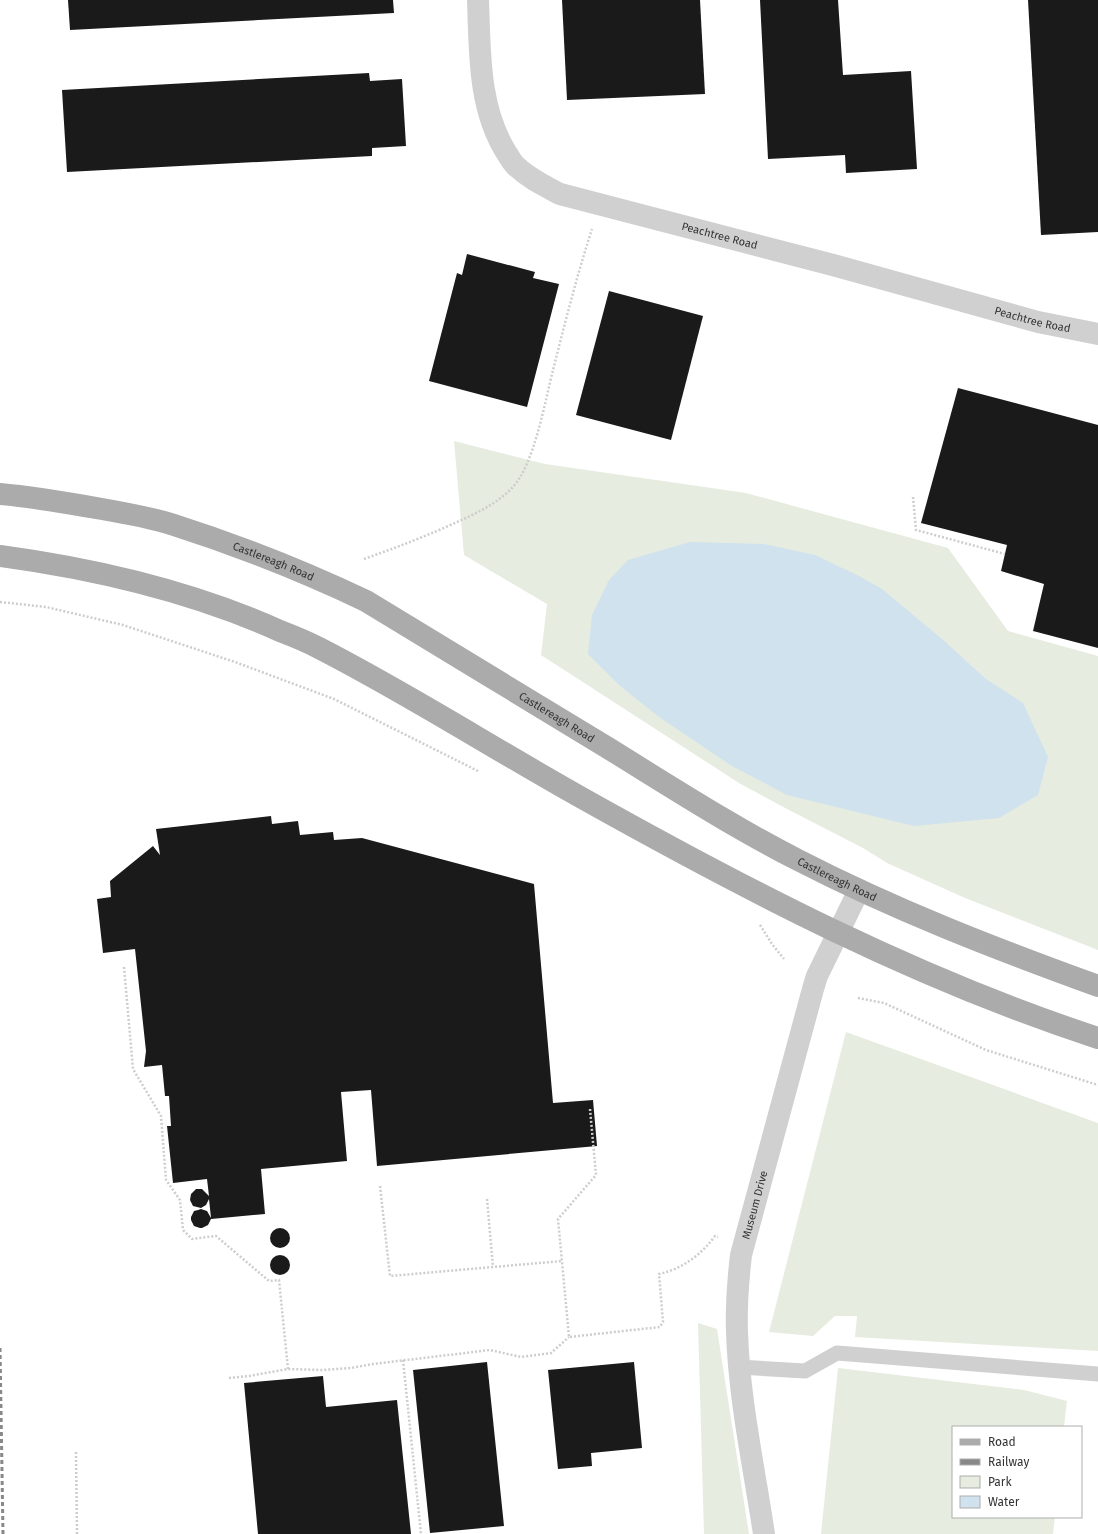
<svg xmlns="http://www.w3.org/2000/svg" width="1098" height="1534" font-family="'Fira Sans',sans-serif">
	<rect width="100%" height="100%" fill="#fff"/>
	<!-- green -->
	<g fill="#e6ecdf">
		<path d="M 454,441 L 545,464 L 746,493 L 948,548 L 1008,631 L 1098,656 L 1098,950 L 965,898 L 887,863 L 863,848 L 789,810 L 739,783 L 541,655 L 547,604 L 464,555 Z"/>
		<path d="M 846,1032 L 1098,1123 L 1098,1351 L 855,1337 L 857,1316 L 835,1316 L 813,1336 L 769,1332 Z"/>
		<path d="M 698,1323 L 717,1329 L 749,1534 L 704,1534 Z"/>
		<path d="M 838,1368 L 1024,1390 L 1067,1401 L 1064,1427 L 953,1427 L 953,1517 L 1055,1517 L 1053,1534 L 821,1534 Z"/>
	</g>
	<!-- water -->
	<path fill="#cfe2ee" d="M 690,542 L 764,544 L 815,555 L 859,576 L 882,589 L 942,639 L 986,679 L 1023,703 L 1048,757 L 1038,795 L 999,818 L 914,826 L 787,795 L 732,766 L 659,717 L 619,685 L 588,654 L 592,615 L 609,580 L 628,560 Z"/>
	<!-- building -->
	<g fill="#1a1a1a">
		<path d="M 68,0 L 393,0 L 394,13 L 70,30 Z"/>
		<path d="M 562,0 L 700,0 L 705,94 L 567,100 Z"/>
		<path d="M 760,0 L 838,0 L 843,75 L 911,71 L 917,169 L 846,173 L 845,155 L 768,159 Z"/>
		<path d="M 1028,0 L 1098,0 L 1098,232 L 1041,235 Z"/>
		<path d="M 369,73 L 370,81 L 402,79 L 406,146 L 372,148 L 372,156 L 67,172 L 62,90 Z"/>
		<path d="M 467,254 L 535,272 L 533,278 L 559,284 L 527,407 L 429,381 L 457,273 L 462,275 Z"/>
		<path d="M 609,291 L 703,316 L 671,440 L 576,415 Z"/>
		<path d="M 958,388 L 1098,425 L 1098,648 L 1033,631 L 1044,584 L 1001,571 L 1007,545 L 921,523 Z"/>
		<path d="M 271,816 L 272,824 L 298,821 L 300,835 L 333,832 L 334,840 L 362,838 L 534,884 L 553,1103 L 593,1100 L 597,1146 L 377,1166 L 371,1090 L 341,1092 L 347,1161 L 261,1169 L 265,1214 L 211,1219 L 208,1225 L 202,1228 L 200,1228 L 194,1226 L 191,1220 L 191,1217 L 194,1211 L 198,1210 L 201,1209 L 207,1211 L 211,1218 L 209,1199 L 206,1205 L 201,1208 L 193,1206 L 190,1200 L 191,1194 L 196,1189 L 202,1189 L 209,1196 L 207,1179 L 173,1183 L 167,1126 L 171,1126 L 169,1096 L 165,1096 L 162,1065 L 144,1067 L 146,1051 L 135,949 L 103,953 L 97,899 L 111,897 L 110,881 L 153,846 L 160,855 L 156,829 Z"/>
		<circle cx="280" cy="1238" r="10"/>
		<circle cx="280" cy="1265" r="10"/>
		<path d="M 487,1362 L 504,1526 L 430,1533 L 413,1370 Z"/>
		<path d="M 634,1362 L 642,1448 L 591,1453 L 592,1466 L 558,1469 L 548,1370 Z"/>
		<path d="M 323,1376 L 326,1407 L 397,1400 L 411,1534 L 258,1534 L 244,1383 Z"/>
	</g>
	<g fill="none" stroke-linecap="round" stroke-linejoin="round">
		<!-- path -->
		<g stroke="#cdcdcd" stroke-width="2.5" stroke-dasharray="2 2" stroke-linecap="butt">
			<path d="M 913,497 L 916,530 L 1005,554"/>
			<path d="M 364,559 C 392,549 419,539 446,527 C 470,516 493,507 511,489 C 534,467 545,401 553,370 C 565,323 577,275 592,229"/>
			<path d="M 0,602 L 46,607 L 123,625 L 235,662 L 334,699 L 478,771"/>
			<path d="M 760,925 L 772,944 L 784,959"/>
			<path d="M 124,967 L 133,1069 L 161,1116 L 166,1180 L 180,1200 L 183,1230 L 192,1239 L 216,1236 L 269,1281 L 279,1280 L 288,1369"/>
			<path d="M 858,998 L 884,1003 L 986,1050 L 1098,1085"/>
			<path d="M 590,1109 L 596,1175 L 558,1219 L 569,1337 L 660,1327 L 663,1322 L 659,1274 C 682,1269 701,1255 715,1236 L 718,1237"/>
			<path d="M 380,1186 L 390,1276 L 562,1261"/>
			<path d="M 487,1199 L 493,1267"/>
			<path d="M 403,1360 L 421,1534"/>
			<path d="M 229,1378 L 249,1376 L 288,1369 L 322,1370 L 351,1368 L 373,1364 L 490,1350 L 521,1357 L 551,1353 L 569,1337"/>
			<path d="M 76,1452 L 77,1534"/>
		</g>
		<!-- lane -->
		<path stroke="#d0d0d0" stroke-width="15" d="M 739,1367 L 805,1371 L 837,1353 L 1098,1374"/>
		<!-- street -->
		<g stroke="#d0d0d0" stroke-width="22">
			<path id="s1" d="M 478,0 C 480,51 478,107 506,152 C 509,156 512,163 517,167 C 530,179 545,186 560,194 L 833,265 L 1038,322 L 1098,334"/>
			<path id="s2" d="M 764,1534 C 754,1467 739,1399 737,1332 C 736,1306 738,1281 741,1255 L 813,989 L 817,976 L 859,890"/>
		</g>
		<!-- primary -->
		<g stroke="#ababab" stroke-width="22">
			<path id="s3" d="M 0,494 C 34,497 68,503 102,509 C 125,513 148,517 171,524 C 237,545 303,571 366,601 C 447,650 527,699 608,748 C 671,787 733,827 798,860 C 895,910 996,949 1098,986"/>
			<path d="M 0,556 C 96,569 191,591 280,631 C 293,636 306,641 319,648 C 409,694 494,749 582,798 C 748,891 917,979 1098,1038"/>
		</g>
		<!-- rail -->
		<path stroke="#888" stroke-width="3" stroke-dasharray="4 3" stroke-linecap="butt" d="M 0,1348 L 3,1534"/>
	</g>
	<g text-anchor="middle" dominant-baseline="central" stroke-width="4" stroke-linejoin="round" paint-order="stroke">
		<!-- street labels -->
		<g font-size="11" fill="#333" stroke="#fff">
			<text stroke="none"><textPath href="#s1" startOffset="391">Peachtree Road</textPath></text>
			<text stroke="none"><textPath href="#s1" startOffset="715">Peachtree Road</textPath></text>
			<text stroke="none"><textPath href="#s3" startOffset="283">Castlereagh Road</textPath></text>
			<text stroke="none"><textPath href="#s3" startOffset="607">Castlereagh Road</textPath></text>
			<text stroke="none"><textPath href="#s3" startOffset="931">Castlereagh Road</textPath></text>
			<text stroke="none"><textPath href="#s2" startOffset="333">Museum Drive</textPath></text>
		</g>
	</g>
	<!-- legend -->
	<rect x="952" y="1426" width="130" height="92" fill="#ffffff" stroke="#adadad"/>
	<rect x="960" y="1439" width="20" height="6" fill="#ababab" stroke="#adadad"/>
	<text x="988" y="1446" font-size="12" fill="#333333">Road</text>
	<rect x="960" y="1459" width="20" height="6" fill="#888888" stroke="#adadad"/>
	<text x="988" y="1466" font-size="12" fill="#333333">Railway</text>
	<rect x="960" y="1476" width="20" height="12" fill="#e6ecdf" stroke="#adadad"/>
	<text x="988" y="1486" font-size="12" fill="#333333">Park</text>
	<rect x="960" y="1496" width="20" height="12" fill="#cfe2ee" stroke="#adadad"/>
	<text x="988" y="1506" font-size="12" fill="#333333">Water</text>
</svg>
